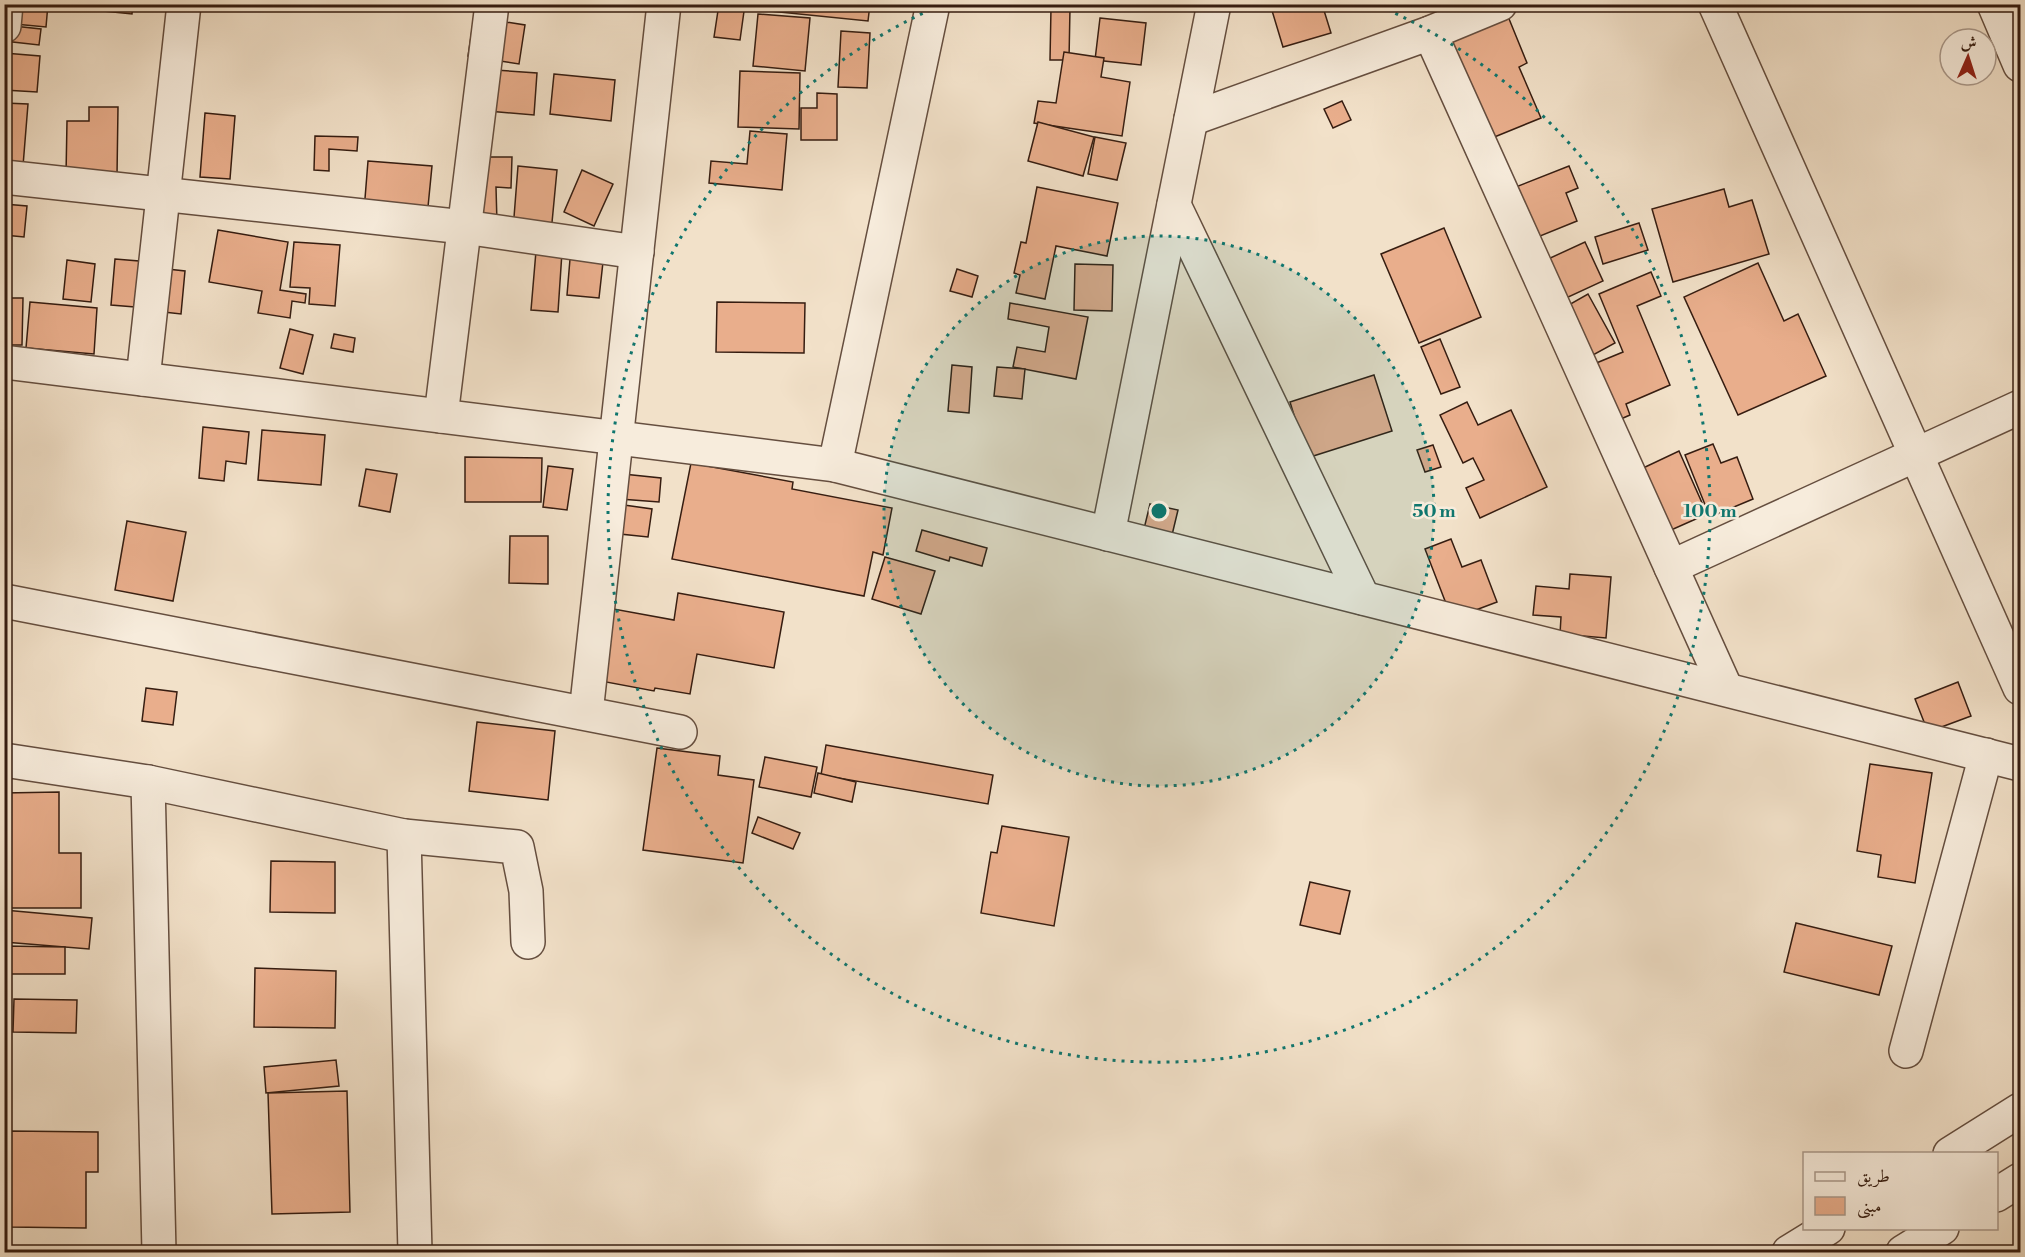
<svg xmlns="http://www.w3.org/2000/svg" width="2025" height="1257" font-family="'Libre Bodoni',Amiri,serif">
	<rect width="100%" height="100%" fill="#f2e1c9"/>
	<filter id="stains"><feTurbulence type="fractalNoise" baseFrequency=".00333" numOctaves="4"/><feColorMatrix values="0 0 0 0 .2 0 0 0 0 .09 0 0 0 0 .02 0 0 0 .5 -.17"/></filter>
	<radialGradient id="worn" r=".72"><stop offset=".6" stop-color="#630" stop-opacity="0"/><stop offset="1" stop-color="#630" stop-opacity=".3"/></radialGradient>
	<!-- building -->
	<g fill="#e9ae8c" stroke="#361d11" stroke-width="1.5">
		<path d="M 4,4 L 48,4 L 46,27 L 4,23 Z"/>
		<path d="M 64,4 L 133,4 L 132,14 L 64,7 Z"/>
		<path d="M 719,4 L 745,4 L 740,40 L 714,37 Z"/>
		<path d="M 760,4 L 870,4 L 868,21 L 759,10 Z"/>
		<path d="M 1270,4 L 1322,4 L 1331,33 L 1283,47 Z"/>
		<path d="M 1051,8 L 1070,8 L 1069,60 L 1050,60 Z"/>
		<path d="M 1505,9 L 1527,63 L 1519,67 L 1541,118 L 1465,149 L 1421,43 Z"/>
		<path d="M 758,14 L 810,18 L 805,71 L 753,66 Z"/>
		<path d="M 474,17 L 525,25 L 519,64 L 468,56 Z"/>
		<path d="M 1100,18 L 1146,23 L 1141,65 L 1095,60 Z"/>
		<path d="M 4,25 L 41,29 L 39,45 L 4,41 Z"/>
		<path d="M 841,31 L 870,33 L 867,88 L 838,87 Z"/>
		<path d="M 1064,52 L 1104,58 L 1101,77 L 1130,82 L 1122,136 L 1034,123 L 1038,101 L 1056,103 Z"/>
		<path d="M 4,53 L 40,56 L 37,92 L 4,90 Z"/>
		<path d="M 481,69 L 537,73 L 534,115 L 477,110 Z"/>
		<path d="M 740,71 L 800,73 L 799,129 L 738,127 Z"/>
		<path d="M 554,74 L 615,80 L 611,121 L 550,114 Z"/>
		<path d="M 817,93 L 837,94 L 837,140 L 801,140 L 801,108 L 817,108 Z"/>
		<path d="M 1342,101 L 1351,120 L 1333,128 L 1324,109 Z"/>
		<path d="M 4,103 L 28,104 L 23,166 L 4,164 Z"/>
		<path d="M 89,107 L 118,107 L 117,176 L 66,175 L 67,121 L 89,121 Z"/>
		<path d="M 205,113 L 235,116 L 230,179 L 200,177 Z"/>
		<path d="M 1038,122 L 1094,137 L 1083,176 L 1028,161 Z"/>
		<path d="M 750,131 L 787,134 L 782,190 L 709,183 L 711,161 L 747,164 Z"/>
		<path d="M 315,136 L 358,137 L 357,151 L 329,149 L 329,171 L 314,170 Z"/>
		<path d="M 1095,137 L 1126,143 L 1117,180 L 1088,174 Z"/>
		<path d="M 458,157 L 512,157 L 511,188 L 496,187 L 497,223 L 461,223 Z"/>
		<path d="M 368,161 L 432,166 L 427,217 L 364,211 Z"/>
		<path d="M 518,166 L 557,170 L 551,233 L 513,230 Z"/>
		<path d="M 1569,166 L 1578,188 L 1566,193 L 1577,221 L 1513,247 L 1493,196 Z"/>
		<path d="M 582,170 L 613,184 L 594,226 L 564,212 Z"/>
		<path d="M 1037,187 L 1118,203 L 1107,256 L 1056,246 L 1045,299 L 1016,293 L 1020,275 L 1014,273 L 1021,242 L 1026,243 Z"/>
		<path d="M 1724,189 L 1729,207 L 1752,200 L 1769,254 L 1673,282 L 1652,209 Z"/>
		<path d="M 4,204 L 27,206 L 24,237 L 4,235 Z"/>
		<path d="M 1639,223 L 1648,250 L 1603,264 L 1595,237 Z"/>
		<path d="M 1444,228 L 1481,317 L 1419,343 L 1381,254 Z"/>
		<path d="M 218,230 L 288,242 L 280,290 L 306,294 L 305,303 L 292,301 L 290,318 L 258,313 L 262,291 L 209,282 Z"/>
		<path d="M 294,242 L 340,245 L 335,306 L 309,304 L 310,288 L 290,287 Z"/>
		<path d="M 1585,242 L 1603,281 L 1538,311 L 1520,272 Z"/>
		<path d="M 536,251 L 562,252 L 558,312 L 531,310 Z"/>
		<path d="M 115,259 L 151,262 L 147,308 L 111,305 Z"/>
		<path d="M 570,259 L 603,262 L 599,298 L 567,295 Z"/>
		<path d="M 67,260 L 95,264 L 91,302 L 63,299 Z"/>
		<path d="M 1758,263 L 1784,321 L 1798,314 L 1826,376 L 1738,415 L 1684,297 Z"/>
		<path d="M 1075,264 L 1113,265 L 1112,311 L 1074,310 Z"/>
		<path d="M 158,268 L 185,271 L 181,314 L 155,311 Z"/>
		<path d="M 957,269 L 978,276 L 972,297 L 950,291 Z"/>
		<path d="M 1651,272 L 1661,296 L 1637,306 L 1670,385 L 1626,404 L 1630,415 L 1600,428 L 1577,371 L 1623,352 L 1599,294 Z"/>
		<path d="M 1588,294 L 1615,343 L 1571,367 L 1544,319 Z"/>
		<path d="M 4,298 L 23,298 L 22,345 L 4,345 Z"/>
		<path d="M 30,302 L 97,308 L 94,354 L 26,348 Z"/>
		<path d="M 717,302 L 805,303 L 804,353 L 716,352 Z"/>
		<path d="M 1010,303 L 1088,317 L 1076,379 L 1013,367 L 1017,347 L 1045,352 L 1049,327 L 1008,319 Z"/>
		<path d="M 290,329 L 313,335 L 303,374 L 280,368 Z"/>
		<path d="M 334,334 L 355,338 L 353,352 L 331,348 Z"/>
		<path d="M 1440,339 L 1460,387 L 1441,394 L 1421,347 Z"/>
		<path d="M 952,365 L 972,367 L 969,413 L 948,411 Z"/>
		<path d="M 997,367 L 1025,369 L 1022,399 L 994,396 Z"/>
		<path d="M 1374,375 L 1392,431 L 1307,458 L 1290,402 Z"/>
		<path d="M 1467,402 L 1478,425 L 1511,410 L 1547,487 L 1480,518 L 1466,488 L 1484,480 L 1473,458 L 1463,463 L 1440,415 Z"/>
		<path d="M 203,427 L 249,432 L 246,464 L 226,461 L 224,481 L 199,478 Z"/>
		<path d="M 262,430 L 325,435 L 321,485 L 258,480 Z"/>
		<path d="M 1713,444 L 1721,463 L 1737,457 L 1753,499 L 1710,517 L 1685,455 Z"/>
		<path d="M 1433,445 L 1441,467 L 1425,472 L 1417,450 Z"/>
		<path d="M 1679,451 L 1707,514 L 1651,539 L 1641,469 Z"/>
		<path d="M 465,457 L 542,458 L 541,502 L 465,502 Z"/>
		<path d="M 691,463 L 793,482 L 792,489 L 892,508 L 883,555 L 873,552 L 864,596 L 672,559 Z"/>
		<path d="M 548,466 L 573,469 L 567,510 L 543,507 Z"/>
		<path d="M 366,469 L 397,474 L 390,512 L 359,506 Z"/>
		<path d="M 623,474 L 661,478 L 659,502 L 620,499 Z"/>
		<path d="M 1150,504 L 1178,510 L 1172,535 L 1144,529 Z"/>
		<path d="M 624,505 L 652,509 L 648,537 L 620,534 Z"/>
		<path d="M 127,521 L 186,532 L 173,601 L 115,590 Z"/>
		<path d="M 922,530 L 987,548 L 982,566 L 950,557 L 949,561 L 916,551 Z"/>
		<path d="M 510,536 L 548,536 L 548,584 L 509,583 Z"/>
		<path d="M 1451,539 L 1462,567 L 1481,560 L 1497,602 L 1452,619 L 1425,549 Z"/>
		<path d="M 885,557 L 935,571 L 921,614 L 872,599 Z"/>
		<path d="M 1570,574 L 1611,577 L 1606,638 L 1560,634 L 1561,617 L 1533,615 L 1536,586 L 1569,589 Z"/>
		<path d="M 678,593 L 784,612 L 774,668 L 697,654 L 690,694 L 655,688 L 654,691 L 590,679 L 603,607 L 674,620 Z"/>
		<path d="M 1958,682 L 1971,716 L 1928,732 L 1915,699 Z"/>
		<path d="M 146,688 L 177,692 L 173,725 L 142,721 Z"/>
		<path d="M 477,722 L 555,731 L 548,800 L 469,791 Z"/>
		<path d="M 826,745 L 993,775 L 988,804 L 821,775 Z"/>
		<path d="M 657,748 L 720,756 L 718,775 L 754,780 L 743,863 L 643,850 Z"/>
		<path d="M 765,757 L 817,767 L 811,797 L 759,787 Z"/>
		<path d="M 1870,764 L 1932,773 L 1915,883 L 1878,877 L 1881,855 L 1857,851 Z"/>
		<path d="M 818,773 L 856,782 L 852,802 L 814,793 Z"/>
		<path d="M 59,792 L 59,853 L 81,853 L 81,908 L 4,908 L 4,793 Z"/>
		<path d="M 758,817 L 800,833 L 793,849 L 752,833 Z"/>
		<path d="M 1002,826 L 1069,837 L 1054,926 L 981,913 L 991,852 L 997,853 Z"/>
		<path d="M 271,861 L 335,862 L 335,913 L 270,912 Z"/>
		<path d="M 1310,882 L 1350,891 L 1340,934 L 1300,925 Z"/>
		<path d="M 4,910 L 92,918 L 89,949 L 4,942 Z"/>
		<path d="M 1796,923 L 1892,946 L 1879,995 L 1784,972 Z"/>
		<path d="M 4,946 L 65,947 L 65,974 L 4,974 Z"/>
		<path d="M 255,968 L 336,971 L 335,1028 L 254,1027 Z"/>
		<path d="M 14,999 L 77,1000 L 76,1033 L 13,1032 Z"/>
		<path d="M 336,1060 L 339,1086 L 266,1093 L 264,1067 Z"/>
		<path d="M 347,1091 L 350,1212 L 272,1214 L 268,1093 Z"/>
		<path d="M 10,1131 L 98,1132 L 98,1172 L 86,1172 L 86,1228 L 9,1227 Z"/>
	</g>
	<g fill="none" stroke-linecap="round" stroke-linejoin="round">
		<defs>
			<g id="minor">
				<path d="M 1715,4 L 2020,688"/>
				<path d="M 1994,4 L 2020,65"/>
				<path d="M 4,26 L 6,4"/>
				<path d="M 1430,33 L 1726,689"/>
				<path d="M 1191,119 L 1430,33 L 1500,4"/>
				<path d="M 4,177 L 464,227 L 637,252"/>
				<path d="M 1174,205 L 1363,598"/>
				<path d="M 4,362 L 835,465 L 2020,764"/>
				<path d="M 143,379 L 184,4"/>
				<path d="M 441,416 L 492,4"/>
				<path d="M 835,465 L 933,4"/>
				<path d="M 1108,534 L 1214,4"/>
				<path d="M 1671,567 L 2020,407"/>
				<path d="M 4,601 L 680,732"/>
				<path d="M 586,713 L 664,4"/>
				<path d="M 4,760 L 148,782 L 404,836 L 517,847 L 526,891 L 528,942"/>
				<path d="M 148,782 L 159,1252"/>
				<path d="M 404,836 L 415,1252"/>
				<path d="M 1906,1051 L 1986,755"/>
				<path d="M 1950,1154 L 2020,1110"/>
				<path d="M 1996,1195 L 2020,1180"/>
				<path d="M 1789,1252 L 1828,1228"/>
				<path d="M 1903,1252 L 1942,1228"/>
			</g>
		</defs>
		<!-- minor casing -->
		<use href="#minor" stroke="#654e3f" stroke-width="36"/>
		<!-- minor -->
		<use href="#minor" stroke="#f7ecdc" stroke-width="33"/>
	</g>
	<!-- distance rings -->
	<circle cx="1159" cy="511" r="275" fill="#0f766e" fill-opacity=".12"/>
	<g fill="none" stroke="#0f766e" stroke-width="3" stroke-dasharray="3 6">
		<circle cx="1159" cy="511" r="275"/>
		<path d="M1379 6A551 551 0 1 1 939 6"/>
	</g>
	<circle cx="1159" cy="511" r="9" fill="#0f766e" stroke="#f7ecdc" stroke-width="3"/>
	<g font-size="18" text-anchor="middle" font-weight="bold" fill="#0f766e" stroke="#f7ecdc" stroke-width="5" stroke-linejoin="round" paint-order="stroke">
		<text x="1434" y="517">50 m</text>
		<text x="1710" y="517">100 m</text>
	</g>
	<!-- margin -->
	<rect width="2025" height="1257" fill="none" stroke="#f2e1c9" stroke-width="24"/>
	<rect x="6" y="6" width="2013" height="1245" fill="none" stroke="#361d11" stroke-width="3"/>
	<rect x="12" y="12" width="2001" height="1233" fill="none" stroke="#361d11" stroke-width="1.5"/>
	<!-- legend -->
	<rect x="1803" y="1152" width="195" height="78" fill="#f7ecdc" stroke="#aa998b" stroke-width="1.5"/>
	<rect x="1815" y="1172" width="30" height="9" fill="#f7ecdc" stroke="#aa998b" stroke-width="1.5"/>
	<text x="1857" y="1182" font-size="18" fill="#361d11">طريق</text>
	<rect x="1815" y="1197" width="30" height="18" fill="#e9ae8c" stroke="#aa998b" stroke-width="1.5"/>
	<text x="1857" y="1212" font-size="18" fill="#361d11">مبنى</text>
	<!-- north arrow -->
	<g transform="translate(1968 57) rotate(3)"><circle r="28" fill="#f7ecdc" stroke="#aa998b" stroke-width="1.5"/>
	<path d="M0-4.5L10 22L0 15L-10 22Z" fill="#8f2418"/>
	<text y="-9" font-size="16" font-weight="bold" text-anchor="middle" fill="#361d11">ش</text>
	</g>
	<rect width="100%" height="100%" filter="url(#stains)"/>
	<rect width="100%" height="100%" fill="url(#worn)"/>
</svg>
